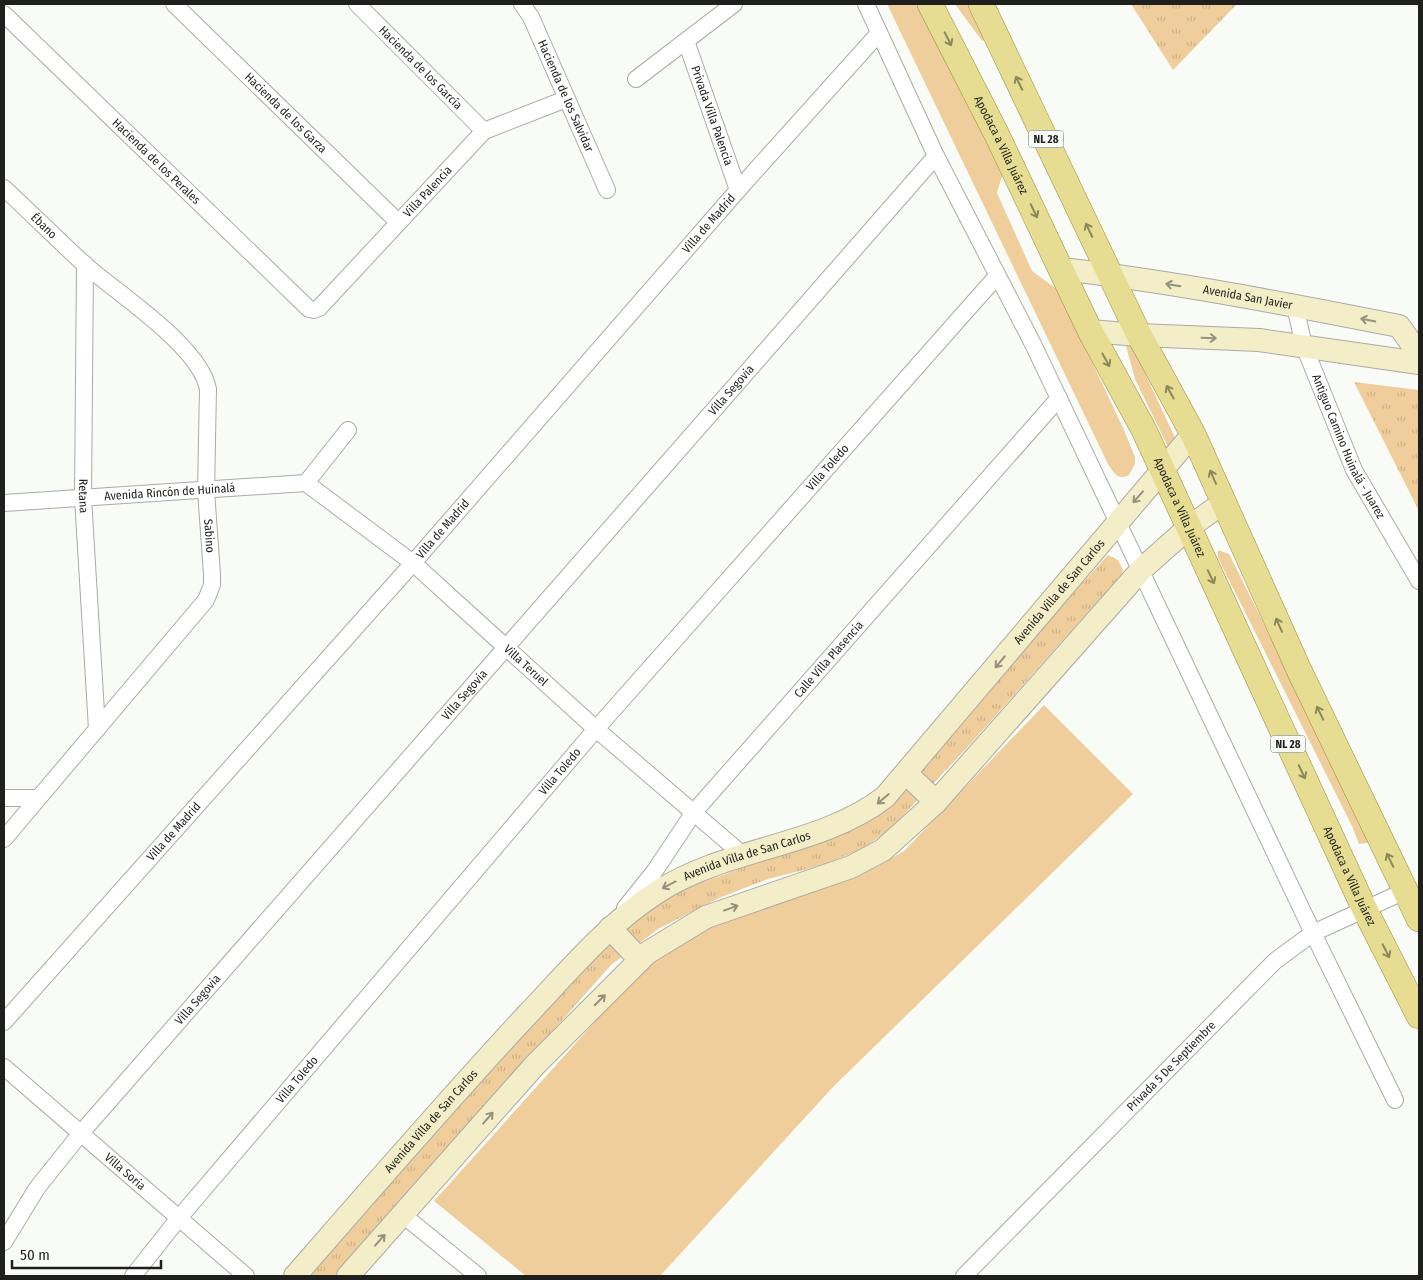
<svg xmlns="http://www.w3.org/2000/svg" width="1423" height="1280" font-family="'Fira Sans Condensed',sans-serif">
	<defs>
		<pattern id="grass-tufts" width="24" height="20" patternUnits="userSpaceOnUse" patternTransform="scale(1.25)"><rect width="24" height="20" fill="#f0ce9b"/><path d="M3 7l-1-3M5 7V3M7 7l1-3M15 17l-1-3M17 17v-4M19 17l1-3" fill="none" stroke="#cdb185"/></pattern>
	</defs>
	<rect width="100%" height="100%" fill="#f9fbf7"/>
	<!-- grass -->
	<g fill="url(#grass-tufts)">
		<path d="M 1131,4 L 1237,4 L 1173,70 Z"/>
		<path d="M 1354,382 L 1419,390 L 1419,511 Z"/>
		<path d="M 1108,555 L 1118,560 L 1123,570 L 1122,574 L 964,751 L 891,828 L 864,848 L 823,865 L 768,879 L 719,898 L 658,929 L 611,965 L 336,1276 L 309,1276 L 570,981 L 629,923 L 678,891 L 784,853 L 840,836 L 873,814 Z"/>
	</g>
	<!-- park -->
	<g fill="#f0ce9b">
		<path d="M 887,4 L 922,4 L 1003,173 L 997,193 L 1032,271 L 1058,290 L 1124,430 L 1135,457 L 1135,464 L 1129,475 C 1118,481 1114,473 1108,464 Z"/>
		<path d="M 955,4 L 968,4 L 985,40 L 982,41 Z"/>
		<path d="M 1128,341 L 1130,341 L 1177,442 L 1169,449 L 1135,379 L 1126,346 Z"/>
		<path d="M 1218,550 L 1229,554 L 1369,834 L 1368,843 L 1359,844 L 1352,826 L 1218,558 Z"/>
		<path d="M 1044,705 L 1133,794 L 833,1087 L 660,1276 L 526,1276 L 434,1201 L 637,975 L 668,947 L 697,929 L 877,867 L 904,851 Z"/>
	</g>
	<g fill="none" stroke-linecap="round" stroke-linejoin="round">
		<defs>
			<g id="street">
				<path id="s1" d="M 174,4 L 398,222"/>
				<path id="s2" d="M 357,4 L 484,131"/>
				<path id="s3" d="M 522,4 L 531,17 L 607,190"/>
				<path d="M 866,4 L 936,156 L 1033,344 L 1313,933 L 1395,1100"/>
				<path id="s4" d="M 4,14 L 309,309 L 314,310 L 319,308 L 484,131 L 566,99"/>
				<path id="s5" d="M 686,41 L 738,190"/>
				<path d="M 636,79 L 734,4"/>
				<path id="s6" d="M 4,188 C 31,213 57,239 84,264 C 118,294 200,346 208,389 L 206,491 L 212,574 L 212,585 L 206,600 L 4,839"/>
				<path id="s7" d="M 85,264 L 83,498 L 97,729"/>
				<path id="s8" d="M 1295,306 L 1304,346 L 1354,470 L 1419,581"/>
				<path id="s9" d="M 306,483 L 413,563 L 596,729 L 743,855"/>
				<path d="M 306,483 L 348,430"/>
				<path id="s10" d="M 4,503 L 306,483"/>
				<path d="M 4,798 L 38,798"/>
				<path id="s11" d="M 625,908 L 654,872 L 694,812 L 1059,398"/>
				<path id="s12" d="M 4,1022 L 413,563 L 738,190 L 879,33"/>
				<path id="s13" d="M 4,1067 L 246,1276"/>
				<path d="M 403,1215 L 478,1276"/>
				<path id="s14" d="M 4,1242 L 37,1188 L 81,1133 L 936,156"/>
				<path id="s15" d="M 133,1276 L 179,1218 L 596,729 L 997,276"/>
				<path id="s16" d="M 964,1276 L 1275,961 L 1313,933 L 1405,891"/>
			</g>
			<g id="secondary">
				<path id="s17" d="M 1062,269 C 1175,282 1287,304 1399,326 L 1419,354"/>
				<path d="M 1090,331 L 1139,335 L 1259,340 L 1419,363"/>
				<path d="M 907,774 L 936,802"/>
				<path d="M 610,928 L 640,960"/>
				<path id="s18" d="M 295,1276 C 371,1189 447,1101 526,1016 C 568,972 607,924 659,891 C 728,847 820,847 885,797 L 1193,434"/>
				<path d="M 348,1276 L 535,1065 L 647,953 L 706,917 L 851,867 L 883,850 L 936,802 L 1142,569 L 1188,528 L 1224,502"/>
			</g>
			<g id="primary">
				<path id="s19" d="M 930,4 L 997,135 L 1090,331 L 1144,430 L 1364,908 L 1419,1016"/>
				<path d="M 981,4 L 1139,335 L 1193,434 L 1299,670 L 1419,919"/>
			</g>
		</defs>
		<!-- street casing -->
		<use href="#street" stroke="#a9aba6" stroke-width="18"/>
		<!-- secondary casing -->
		<use href="#secondary" stroke="#a9aba6" stroke-width="24"/>
		<!-- primary casing -->
		<use href="#primary" stroke="#968c3a" stroke-width="26"/>
		<!-- street -->
		<use href="#street" stroke="#fff" stroke-width="16"/>
		<!-- secondary -->
		<use href="#secondary" stroke="#f3eec8" stroke-width="22"/>
		<!-- primary -->
		<use href="#primary" stroke="#e6dd92" stroke-width="25"/>
	</g>
	<!-- one-way arrows -->
	<defs><path id="oneway-shaft" d="M-6 0H5M1.5-3L5.5 0L1.5 3" fill="none" stroke-width="1.6" stroke-linecap="round" stroke-linejoin="round" transform="scale(1.25)"/></defs>
	<g stroke="#8c885e">
		<use href="#oneway-shaft" transform="translate(948 39) rotate(63)"/>
		<use href="#oneway-shaft" transform="translate(1019 83) rotate(-116)"/>
		<use href="#oneway-shaft" transform="translate(1034 211) rotate(64)"/>
		<use href="#oneway-shaft" transform="translate(1089 230) rotate(-115)"/>
		<use href="#oneway-shaft" transform="translate(1106 360) rotate(61)"/>
		<use href="#oneway-shaft" transform="translate(1170 392) rotate(-119)"/>
		<use href="#oneway-shaft" transform="translate(1213 477) rotate(-114)"/>
		<use href="#oneway-shaft" transform="translate(1211 577) rotate(65)"/>
		<use href="#oneway-shaft" transform="translate(1279 625) rotate(-114)"/>
		<use href="#oneway-shaft" transform="translate(1320 713) rotate(-116)"/>
		<use href="#oneway-shaft" transform="translate(1302 772) rotate(65)"/>
		<use href="#oneway-shaft" transform="translate(1390 860) rotate(-116)"/>
		<use href="#oneway-shaft" transform="translate(1386 951) rotate(63)"/>
	</g>
	<g stroke="#94917c">
		<use href="#oneway-shaft" transform="translate(1173 285) rotate(-171)"/>
		<use href="#oneway-shaft" transform="translate(1368 320) rotate(-169)"/>
		<use href="#oneway-shaft" transform="translate(1209 338) rotate(2)"/>
		<use href="#oneway-shaft" transform="translate(1138 497) rotate(131)"/>
		<use href="#oneway-shaft" transform="translate(1000 662) rotate(130)"/>
		<use href="#oneway-shaft" transform="translate(883 799) rotate(139)"/>
		<use href="#oneway-shaft" transform="translate(669 885) rotate(152)"/>
		<use href="#oneway-shaft" transform="translate(731 908) rotate(-20)"/>
		<use href="#oneway-shaft" transform="translate(600 1000) rotate(-45)"/>
		<use href="#oneway-shaft" transform="translate(488 1118) rotate(-49)"/>
		<use href="#oneway-shaft" transform="translate(380 1240) rotate(-48)"/>
	</g>
	<g text-anchor="middle" dominant-baseline="central" stroke-width="4" stroke-linejoin="round" paint-order="stroke">
		<!-- shield labels -->
		<g fill="#f9fbf7" stroke="#60625f" stroke-width="1">
			<rect x="1028.5" y="130.5" width="35" height="17" rx="4"/>
			<rect x="1270.5" y="735.5" width="35" height="17" rx="4"/>
		</g>
		<g font-size="11" font-weight="bold" fill="#1f201e">
			<text x="1046" y="139">NL 28</text>
			<text x="1288" y="744">NL 28</text>
		</g>
		<!-- street labels -->
		<g font-size="12" fill="#1f201e" stroke="#f9fbf7">
			<text stroke="none"><textPath href="#s2" startOffset="90">Hacienda de los García</textPath></text>
			<text stroke="none"><textPath href="#s3" startOffset="102">Hacienda de los Salvidar</textPath></text>
			<text stroke="none"><textPath href="#s1" startOffset="156">Hacienda de los Garza</textPath></text>
			<text stroke="none"><textPath href="#s5" startOffset="79">Privada Villa Palencia</textPath></text>
			<text stroke="none"><textPath href="#s19" startOffset="158">Apodaca a Villa Juárez</textPath></text>
			<text stroke="none"><textPath href="#s4" startOffset="212">Hacienda de los Perales</textPath></text>
			<text stroke="none"><textPath href="#s4" startOffset="594">Villa Palencia</textPath></text>
			<text stroke="none"><textPath href="#s12" startOffset="1065">Villa de Madrid</textPath></text>
			<text stroke="none"><textPath href="#s6" startOffset="55">Ébano</textPath></text>
			<text stroke="none"><textPath href="#s17" startOffset="188">Avenida San Javier</textPath></text>
			<text stroke="none"><textPath href="#s14" startOffset="1121">Villa Segovia</textPath></text>
			<text stroke="none"><textPath href="#s8" startOffset="151">Antiguo Camino Huinalá - Juarez</textPath></text>
			<text stroke="none"><textPath href="#s15" startOffset="1066">Villa Toledo</textPath></text>
			<text stroke="none"><textPath href="#s10" startOffset="166">Avenida Rincón de Huinalá</textPath></text>
			<text stroke="none"><textPath href="#s7" startOffset="232">Retana</textPath></text>
			<text stroke="none"><textPath href="#s19" startOffset="562">Apodaca a Villa Juárez</textPath></text>
			<text stroke="none"><textPath href="#s12" startOffset="660">Villa de Madrid</textPath></text>
			<text stroke="none"><textPath href="#s6" startOffset="436">Sabino</textPath></text>
			<text stroke="none"><textPath href="#s18" startOffset="1046">Avenida Villa de San Carlos</textPath></text>
			<text stroke="none"><textPath href="#s11" startOffset="322">Calle Villa Plasencia</textPath></text>
			<text stroke="none"><textPath href="#s9" startOffset="286">Villa Teruel</textPath></text>
			<text stroke="none"><textPath href="#s14" startOffset="716">Villa Segovia</textPath></text>
			<text stroke="none"><textPath href="#s15" startOffset="661">Villa Toledo</textPath></text>
			<text stroke="none"><textPath href="#s12" startOffset="255">Villa de Madrid</textPath></text>
			<text stroke="none"><textPath href="#s18" startOffset="626">Avenida Villa de San Carlos</textPath></text>
			<text stroke="none"><textPath href="#s19" startOffset="968">Apodaca a Villa Juárez</textPath></text>
			<text stroke="none"><textPath href="#s14" startOffset="311">Villa Segovia</textPath></text>
			<text stroke="none"><textPath href="#s16" startOffset="295">Privada 5 De Septiembre</textPath></text>
			<text stroke="none"><textPath href="#s15" startOffset="256">Villa Toledo</textPath></text>
			<text stroke="none"><textPath href="#s18" startOffset="206">Avenida Villa de San Carlos</textPath></text>
			<text stroke="none"><textPath href="#s13" startOffset="160">Villa Soria</textPath></text>
		</g>
	</g>
	<!-- border -->
	<rect width="1423" height="1280" fill="none" stroke="#1f201e" stroke-width="10"/>
	<!-- scale -->
	<path d="M12 1260v8h149v-8" fill="none" stroke="#1f201e" stroke-width="2.5"/>
	<text x="20" y="1260" font-size="15" fill="#1f201e" stroke="#f9fbf7" stroke-width="4" paint-order="stroke">50 m</text>
</svg>
